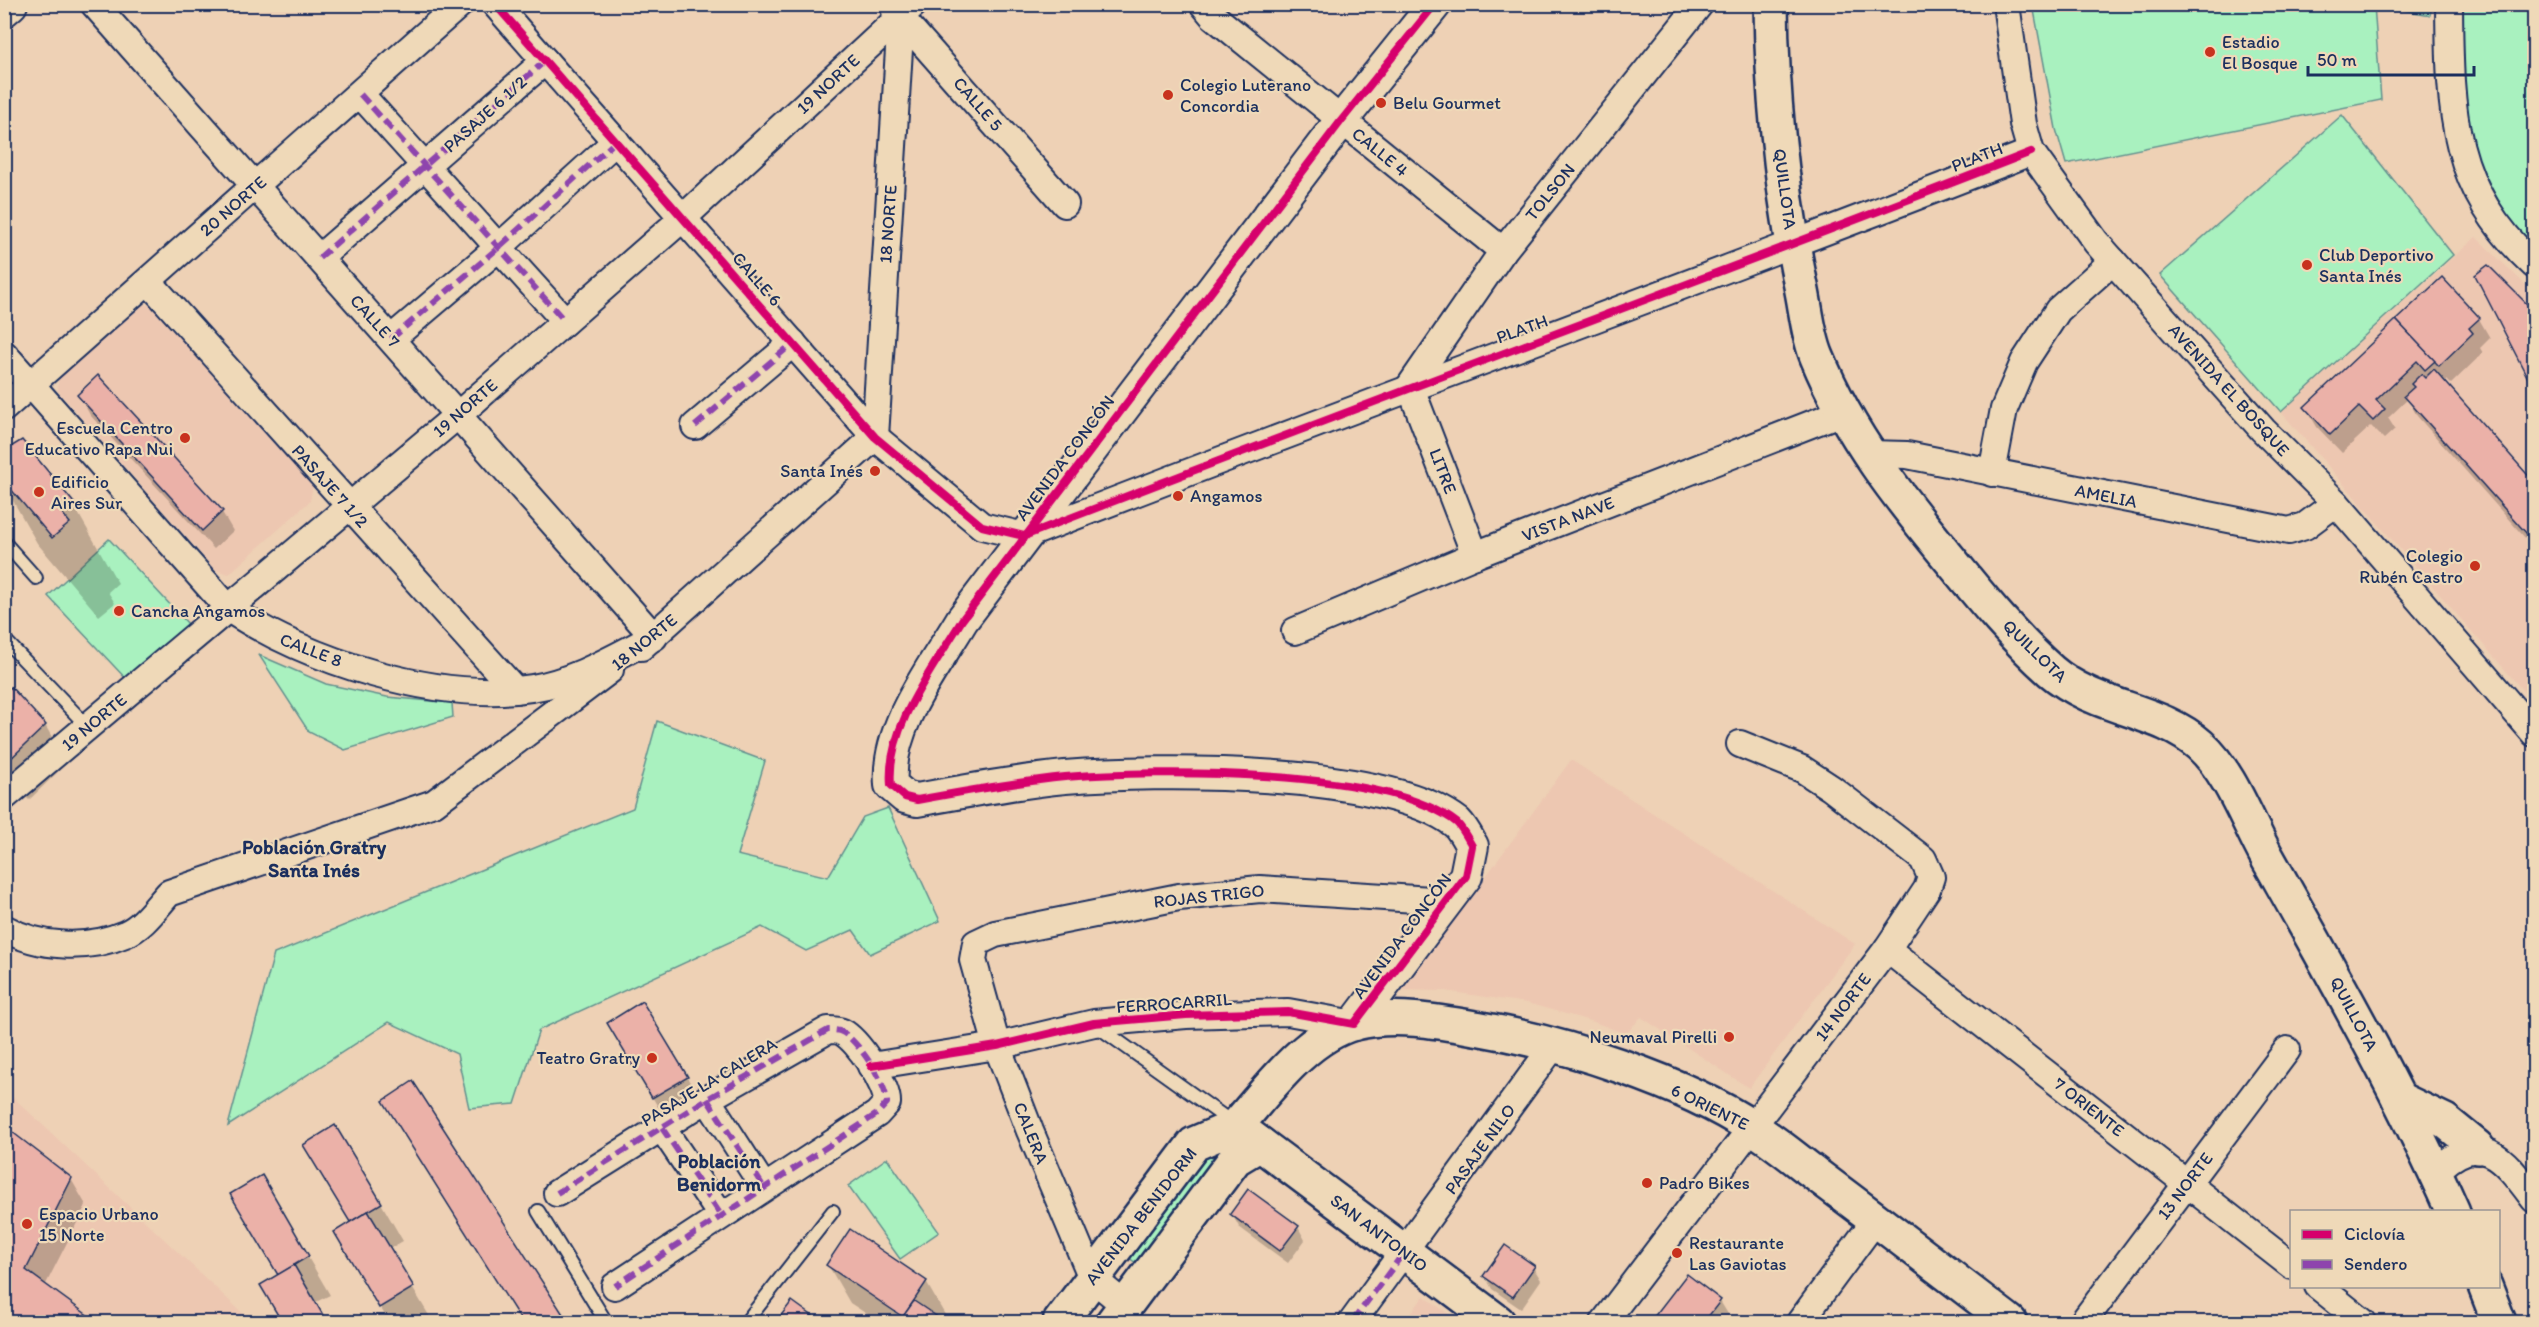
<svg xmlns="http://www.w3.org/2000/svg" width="2539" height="1327" font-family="Itim,sans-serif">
	<rect width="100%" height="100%" fill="#eed1b5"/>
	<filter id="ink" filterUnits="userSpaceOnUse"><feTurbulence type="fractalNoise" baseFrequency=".0167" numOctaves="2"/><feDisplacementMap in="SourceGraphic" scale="12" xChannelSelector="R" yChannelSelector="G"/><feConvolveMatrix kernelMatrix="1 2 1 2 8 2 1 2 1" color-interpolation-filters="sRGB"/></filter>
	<g filter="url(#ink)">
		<!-- built -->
		<g fill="#edc7b1">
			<path d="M 2476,237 L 2534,293 L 2534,703 L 2281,412 Z"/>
			<path d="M 138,304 L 150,305 L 313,485 L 310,501 L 229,574 L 215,570 L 58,391 L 58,377 Z"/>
			<path d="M 1571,760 L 1855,944 L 1749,1088 L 1641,1017 L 1626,1034 L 1594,1022 L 1527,1003 L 1445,991 L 1403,990 Z"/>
			<path d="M 14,1098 L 252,1322 L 5,1322 L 4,1102 Z"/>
			<path d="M 1424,1296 L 1459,1322 L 1404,1322 Z"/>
		</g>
		<!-- green -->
		<g fill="#a9f1bf" stroke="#62908e" stroke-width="1.5">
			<path d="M 2033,5 L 2033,4 L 2432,5 L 2430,15 L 2374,5 L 2381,100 L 2066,164 L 2056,129 Z"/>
			<path d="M 2461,5 L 2534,5 L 2534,247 C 2496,212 2458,126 2456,74 C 2455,51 2459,27 2461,5 Z"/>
			<path d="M 2342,115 L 2453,255 L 2281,412 L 2160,275 Z"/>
			<path d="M 109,539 L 189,625 L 129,682 L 48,596 Z"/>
			<path d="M 259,655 L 326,684 L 387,697 L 452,703 L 453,717 L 345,750 L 309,732 Z"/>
			<path d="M 657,721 L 765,761 L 737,855 L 828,877 L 863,817 L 888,808 L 940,921 L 870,954 L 853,930 L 806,951 L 762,927 L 539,1030 L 515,1104 L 469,1108 L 457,1054 L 389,1022 L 228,1126 L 274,954 L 633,808 Z"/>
			<path d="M 1203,1152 L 1217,1158 L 1136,1263 L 1125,1255 Z"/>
			<path d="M 887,1158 L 939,1232 L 900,1259 L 848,1186 Z"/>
		</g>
		<!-- shadow -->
		<g fill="#0003">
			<path d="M 2488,267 L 2534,313 L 2534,387 L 2477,275 Z"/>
			<path d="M 2442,279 L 2479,319 L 2490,338 L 2480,348 L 2483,353 L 2451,384 L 2447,380 L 2444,382 L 2534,484 L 2534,548 L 2417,416 L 2408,399 L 2388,418 L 2395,429 L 2384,439 L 2371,426 L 2342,453 L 2317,427 L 2306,408 Z"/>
			<path d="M 98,377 L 222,512 L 233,531 L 214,549 L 90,415 L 79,395 Z"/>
			<path d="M 21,442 L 73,504 L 118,583 L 108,592 L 115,603 L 99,616 L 37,543 L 4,485 L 4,454 Z"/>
			<path d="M 4,684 L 9,692 L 45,725 L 67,763 L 29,800 L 4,775 Z"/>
			<path d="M 620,1043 L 687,1077 L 698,1097 L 664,1117 Z"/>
			<path d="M 413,1083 L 566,1322 L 522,1322 L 385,1102 Z"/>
			<path d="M 4,1132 L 71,1179 L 86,1205 L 45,1286 L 95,1322 L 4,1322 Z"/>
			<path d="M 261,1177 L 330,1295 L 314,1303 L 326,1322 L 284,1322 L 262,1285 L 280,1275 Z"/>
			<path d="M 327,1183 L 381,1203 L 403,1241 L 389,1249 L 433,1322 L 389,1322 L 358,1270 L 351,1223 Z"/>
			<path d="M 1232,1214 L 1298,1227 L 1305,1240 L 1288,1263 L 1239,1227 Z"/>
			<path d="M 828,1265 L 926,1282 L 948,1320 L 946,1322 L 879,1322 L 850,1303 Z"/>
			<path d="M 1533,1267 L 1541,1280 L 1521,1309 L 1492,1289 L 1485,1276 Z"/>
			<path d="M 1687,1276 L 1720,1301 L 1733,1322 L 1652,1322 Z"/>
			<path d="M 792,1303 L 818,1322 L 778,1322 Z"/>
		</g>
		<!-- building -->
		<g fill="#ebb1a8" stroke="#1b2f5e" stroke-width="1.5">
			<path d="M 2488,265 L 2534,311 L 2534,390 L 2475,275 Z"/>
			<path d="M 2442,277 L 2480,318 L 2469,328 L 2473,333 L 2439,366 L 2396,320 Z"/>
			<path d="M 2396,320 L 2435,361 L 2425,370 L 2417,361 L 2376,400 L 2385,409 L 2373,421 L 2359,407 L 2330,435 L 2304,407 Z"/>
			<path d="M 2434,369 L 2534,482 L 2534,527 L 2527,534 L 2404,396 L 2414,387 L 2411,384 L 2421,374 L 2425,378 Z"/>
			<path d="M 98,375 L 223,511 L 202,531 L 77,395 Z"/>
			<path d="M 22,440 L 74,503 L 62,513 L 70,523 L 52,538 L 4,481 L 4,451 Z"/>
			<path d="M 11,687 L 46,725 L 6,763 L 4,694 Z"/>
			<path d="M 642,1001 L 688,1077 L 652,1098 L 607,1023 Z"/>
			<path d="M 413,1081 L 568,1322 L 522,1322 L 383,1101 Z"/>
			<path d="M 335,1125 L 382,1203 L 350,1222 L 303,1145 Z"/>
			<path d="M 7,1128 L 72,1178 L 26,1270 L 97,1322 L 4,1322 L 4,1130 Z"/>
			<path d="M 262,1175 L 309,1256 L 278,1275 L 230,1194 Z"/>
			<path d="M 1248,1189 L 1299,1226 L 1280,1251 L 1230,1214 Z"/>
			<path d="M 368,1211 L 414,1287 L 379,1308 L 334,1232 Z"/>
			<path d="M 850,1229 L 927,1281 L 903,1317 L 826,1265 Z"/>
			<path d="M 1505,1245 L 1535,1266 L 1513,1297 L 1483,1276 Z"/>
			<path d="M 294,1265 L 327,1322 L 282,1322 L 260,1285 Z"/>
			<path d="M 1687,1274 L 1721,1300 L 1704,1322 L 1650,1322 Z"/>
			<path d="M 792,1301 L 821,1322 L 776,1322 Z"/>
			<path d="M 914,1301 L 945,1322 L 899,1322 Z"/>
		</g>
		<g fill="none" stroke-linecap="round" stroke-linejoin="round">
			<defs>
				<g id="service">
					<path d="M 4,542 L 36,578"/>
					<path d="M 4,639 L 88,727"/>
					<path d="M 1097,1026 L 1234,1124"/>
					<path d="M 538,1211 L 606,1322"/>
					<path d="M 746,1322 L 833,1211"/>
				</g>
				<g id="minor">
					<path d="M 495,4 L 875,437 L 982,526 L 1024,536 C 1359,405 1697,283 2031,152"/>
					<path d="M 1203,4 L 1213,16 L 1503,251"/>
					<path d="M 2006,4 L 2023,124 L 2031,152 L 2096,242 L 2263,430 L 2336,503 L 2534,733"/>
					<path d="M 2449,4 C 2450,112 2450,187 2534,265"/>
					<path d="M 895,11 L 1065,204"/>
					<path d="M 360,94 L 565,321"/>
					<path d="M 319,258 L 545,61"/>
					<path d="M 148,281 L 515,690"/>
					<path d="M 391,339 L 498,248 L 616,141"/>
					<path d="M 4,354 L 229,609 C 307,661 438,703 532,688 C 576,681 616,656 654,637 L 94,4"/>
					<path d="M 4,408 L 460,4"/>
					<path d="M 695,426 L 793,343"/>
					<path d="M 1868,454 L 1907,455 L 2289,531 L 2305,526 L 2336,503"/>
					<path d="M 1992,473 L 2004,409 L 2024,362 L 2058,310 L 2113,261"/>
					<path d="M 1475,555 L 1410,386 L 1503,251 L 1700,4"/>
					<path d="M 1295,631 L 1475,555 L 1842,412"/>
					<path d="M 641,647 L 875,437 L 901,17"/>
					<path d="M 4,797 L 458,415 L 683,218 L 914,4"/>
					<path d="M 4,928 C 39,948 88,950 125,934 C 143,927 156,907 169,893 L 434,803 L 610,670"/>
					<path d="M 1887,949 L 2292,1266"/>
					<path d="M 871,1066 L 997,1046 L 1094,1023 L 1186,1015 L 1288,1012 L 1354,1024"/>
					<path d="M 707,1099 L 763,1186"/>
					<path d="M 662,1128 L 721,1215"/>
					<path d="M 2436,1172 C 2481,1126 2504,1159 2534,1199"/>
					<path d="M 557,1193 L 707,1099 L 828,1030 C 833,1030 838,1030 842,1032 C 858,1040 888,1086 887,1103 L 877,1114 L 615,1286"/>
					<path d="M 2318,1286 L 2363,1322"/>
					<path d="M 1126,1306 L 1092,1278 L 1030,1131 L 997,1046 L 973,960 L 976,943 L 995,934 L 1179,897 L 1260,889 L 1447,901"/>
					<path d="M 1352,1322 L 1554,1045"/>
					<path d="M 1604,1322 L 1887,949 L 1927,889 L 1931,877 L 1923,859 L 1831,788 L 1802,769 L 1740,744"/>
					<path d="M 1800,1322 L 1876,1219"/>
					<path d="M 2083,1322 L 2287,1050"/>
				</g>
				<g id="tertiary">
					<path d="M 4,10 L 11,4"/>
					<path d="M 1354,1024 L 1466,876 L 1472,846 C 1468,839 1463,829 1457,823 C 1388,767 1154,770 1065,777 C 1015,782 966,791 917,800 L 905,797 L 891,785 C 886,727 933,669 962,620 L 1341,121 L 1435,4"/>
				</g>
				<g id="secondary">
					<path d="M 1771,4 C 1772,100 1782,193 1801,286 C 1806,309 1808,336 1817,357 C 1849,435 1900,499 1953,563 C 1983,600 2015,639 2051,671 C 2095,709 2160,709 2200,745 C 2231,773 2247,821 2267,857 C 2332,973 2399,1090 2453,1212"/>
					<path d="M 2399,1099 L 2445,1121 L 2477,1147"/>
					<path d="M 2485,1286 L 2499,1322"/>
					<path d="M 1060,1322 L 1194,1144 L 1236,1126"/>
					<path d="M 1113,1322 L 1235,1159 L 1260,1144"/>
					<path d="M 1498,1322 L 1236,1126 C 1268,1090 1306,1036 1355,1023 C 1395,1013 1441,1022 1481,1029 C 1563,1043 1684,1082 1753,1128 C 1777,1143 1799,1162 1822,1179 C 1885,1226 1947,1274 2010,1322"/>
				</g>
			</defs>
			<!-- service casing -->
			<use href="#service" stroke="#1b2f5e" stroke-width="16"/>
			<!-- minor casing -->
			<use href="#minor" stroke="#1b2f5e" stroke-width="30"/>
			<!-- tertiary casing -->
			<use href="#tertiary" stroke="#1b2f5e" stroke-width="36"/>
			<!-- secondary casing -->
			<use href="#secondary" stroke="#1b2f5e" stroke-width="38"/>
			<!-- service -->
			<use href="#service" stroke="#efd9b8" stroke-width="12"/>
			<!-- minor -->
			<use href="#minor" stroke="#efd9b8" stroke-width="26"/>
			<!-- tertiary -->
			<use href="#tertiary" stroke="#efd9b8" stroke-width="32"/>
			<!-- secondary -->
			<use href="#secondary" stroke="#efd9b8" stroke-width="33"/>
			<!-- quiet -->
			<g stroke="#8e44ad" stroke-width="6" stroke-dasharray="12 6" stroke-linecap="butt">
				<path d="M 360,94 L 565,321"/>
				<path d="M 319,258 L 545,61"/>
				<path d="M 391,339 L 498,248 L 616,141"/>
				<path d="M 695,426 L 793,343"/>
				<path d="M 707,1099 L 763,1186"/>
				<path d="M 662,1128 L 721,1215"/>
				<path d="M 557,1193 L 707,1099 L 828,1030 C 833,1030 838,1030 842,1032 C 858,1040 888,1086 887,1103 L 877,1114 L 615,1286"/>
				<path d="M 1352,1322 L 1405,1251"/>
			</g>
			<defs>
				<g id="cycleway">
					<path d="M 495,4 L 875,437 L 982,526 L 1024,536 C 1359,405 1697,283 2031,152"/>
					<path d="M 871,1066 L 997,1046 L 1094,1023 L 1186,1015 L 1288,1012 L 1354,1024 L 1466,876 L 1472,846 C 1468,839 1463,829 1457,823 C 1388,767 1154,770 1065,777 C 1015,782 966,791 917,800 L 905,797 L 891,785 C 886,727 933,669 962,620 L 1341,121 L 1435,4"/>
				</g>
			</defs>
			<!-- cycleway casing -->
			<use href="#cycleway" stroke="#efd9b8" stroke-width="11"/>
			<!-- cycleway -->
			<use href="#cycleway" stroke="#d6006c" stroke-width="8"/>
		</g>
	</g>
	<!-- markers -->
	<g fill="#c8321e" stroke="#efd9b8" stroke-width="2">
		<circle cx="2210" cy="52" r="6"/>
		<circle cx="1168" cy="95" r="6"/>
		<circle cx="1381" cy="103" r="6"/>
		<circle cx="2307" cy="265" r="6"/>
		<circle cx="185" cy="438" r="6"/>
		<circle cx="875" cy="471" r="6"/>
		<circle cx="39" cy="492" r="6"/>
		<circle cx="1178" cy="496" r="6"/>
		<circle cx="2475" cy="566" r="6"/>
		<circle cx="119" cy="611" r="6"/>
		<circle cx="1729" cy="1037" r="6"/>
		<circle cx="652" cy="1058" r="6"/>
		<circle cx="1647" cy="1183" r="6"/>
		<circle cx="27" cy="1224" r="6"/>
		<circle cx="1677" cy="1253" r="6"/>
	</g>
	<g text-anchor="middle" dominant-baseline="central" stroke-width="4.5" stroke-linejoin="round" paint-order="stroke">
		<!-- poi labels -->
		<g font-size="18" fill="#1b2f5e" stroke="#efd9b8" text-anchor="start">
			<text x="2222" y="42">Estadio<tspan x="2222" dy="21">El Bosque</tspan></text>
			<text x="1180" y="85">Colegio Luterano<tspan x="1180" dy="21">Concordia</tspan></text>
			<text x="1393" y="103">Belu Gourmet</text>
			<text x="2319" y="255">Club Deportivo<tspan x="2319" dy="21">Santa Inés</tspan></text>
			<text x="173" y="428" text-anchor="end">Escuela Centro<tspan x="173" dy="21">Educativo Rapa Nui</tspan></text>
			<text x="863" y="471" text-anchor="end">Santa Inés</text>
			<text x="51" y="482">Edificio<tspan x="51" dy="21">Aires Sur</tspan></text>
			<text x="1190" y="496">Angamos</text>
			<text x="2463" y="556" text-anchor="end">Colegio<tspan x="2463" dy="21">Rubén Castro</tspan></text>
			<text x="131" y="611">Cancha Angamos</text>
			<text x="1717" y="1037" text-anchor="end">Neumaval Pirelli</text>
			<text x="640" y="1058" text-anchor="end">Teatro Gratry</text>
			<text x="1659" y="1183">Padro Bikes</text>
			<text x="39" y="1214">Espacio Urbano<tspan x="39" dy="21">15 Norte</tspan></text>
			<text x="1689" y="1243">Restaurante<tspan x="1689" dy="21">Las Gaviotas</tspan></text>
		</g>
		<!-- street labels -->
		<g font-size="18" fill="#1b2f5e" stroke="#efd9b8">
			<text transform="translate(828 84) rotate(-43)">19 NORTE</text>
			<text transform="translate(978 104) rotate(49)">CALLE 5</text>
			<text transform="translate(485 114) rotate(-42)">PASAJE 6 1/2</text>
			<text transform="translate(1380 152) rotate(39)">CALLE 4</text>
			<text transform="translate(1977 157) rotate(-21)">PLATH</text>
			<text transform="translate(1785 189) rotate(82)">QUILLOTA</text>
			<text transform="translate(1550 192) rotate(-51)">TOLSON</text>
			<text transform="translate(233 206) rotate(-41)">20 NORTE</text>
			<text transform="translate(888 224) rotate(-86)">18 NORTE</text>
			<text transform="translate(757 279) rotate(49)">CALLE 6</text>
			<text transform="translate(375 321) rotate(48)">CALLE 7</text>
			<text transform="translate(1522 329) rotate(-20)">PLATH</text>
			<text transform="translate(2229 390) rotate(48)">AVENIDA EL BOSQUE</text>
			<text transform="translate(465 408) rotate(-41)">19 NORTE</text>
			<text transform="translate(1065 458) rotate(-53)">AVENIDA CONCÓN</text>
			<text transform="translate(1443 471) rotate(69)">LITRE</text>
			<text transform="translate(330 486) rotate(48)">PASAJE 7 1/2</text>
			<text transform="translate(2106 496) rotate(11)">AMELIA</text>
			<text transform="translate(1568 519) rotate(-21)">VISTA NAVE</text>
			<text transform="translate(644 642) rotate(-39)">18 NORTE</text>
			<text transform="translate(311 650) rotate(21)">CALLE 8</text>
			<text transform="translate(2035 651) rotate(44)">QUILLOTA</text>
			<text transform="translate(94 722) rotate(-40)">19 NORTE</text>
			<text transform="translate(1209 896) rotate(-6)">ROJAS TRIGO</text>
			<text transform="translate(1402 936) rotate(-53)">AVENIDA CONCÓN</text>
			<text transform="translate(1174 1003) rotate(-4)">FERROCARRIL</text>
			<text transform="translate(1843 1007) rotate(-53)">14 NORTE</text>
			<text transform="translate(2354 1014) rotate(62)">QUILLOTA</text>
			<text transform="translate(709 1082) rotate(-31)">PASAJE LA CALERA</text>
			<text transform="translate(1710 1107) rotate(26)">6 ORIENTE</text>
			<text transform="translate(2089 1107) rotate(38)">7 ORIENTE</text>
			<text transform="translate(1031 1133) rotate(68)">CALERA</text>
			<text transform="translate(1480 1149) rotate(-54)">PASAJE NILO</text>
			<text transform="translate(2185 1186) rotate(-53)">13 NORTE</text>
			<text transform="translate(1141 1216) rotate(-52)">AVENIDA BENIDORM</text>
			<text transform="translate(1379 1233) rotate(37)">SAN ANTONIO</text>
		</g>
		<!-- neighbourhood labels -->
		<g font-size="20" font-weight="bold" fill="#1b2f5e" stroke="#efd9b8">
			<text x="314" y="847">Población Gratry<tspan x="314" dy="23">Santa Inés</tspan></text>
			<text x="719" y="1161">Población<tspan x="719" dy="23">Benidorm</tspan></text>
		</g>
	</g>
	<!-- margin -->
	<rect width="2539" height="1327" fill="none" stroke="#efd9b8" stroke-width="24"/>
	<rect x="12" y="12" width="2515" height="1303" fill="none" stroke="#1b2f5e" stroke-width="2" filter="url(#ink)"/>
	<!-- legend -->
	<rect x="2290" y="1210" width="210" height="78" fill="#efd9b8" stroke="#9a9594" stroke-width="1.5"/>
	<rect x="2302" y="1230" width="30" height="9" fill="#d6006c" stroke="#9a9594" stroke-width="1.5"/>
	<text x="2344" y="1240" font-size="18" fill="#1b2f5e">Ciclovía</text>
	<rect x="2302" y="1260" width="30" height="9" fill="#8e44ad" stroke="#9a9594" stroke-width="1.5"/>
	<text x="2344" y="1270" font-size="18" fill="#1b2f5e">Sendero</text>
	<!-- scale -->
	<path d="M2308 66v9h166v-9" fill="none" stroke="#1b2f5e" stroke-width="3"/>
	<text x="2317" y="66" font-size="18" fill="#1b2f5e" stroke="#efd9b8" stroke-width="4.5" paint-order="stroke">50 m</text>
</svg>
